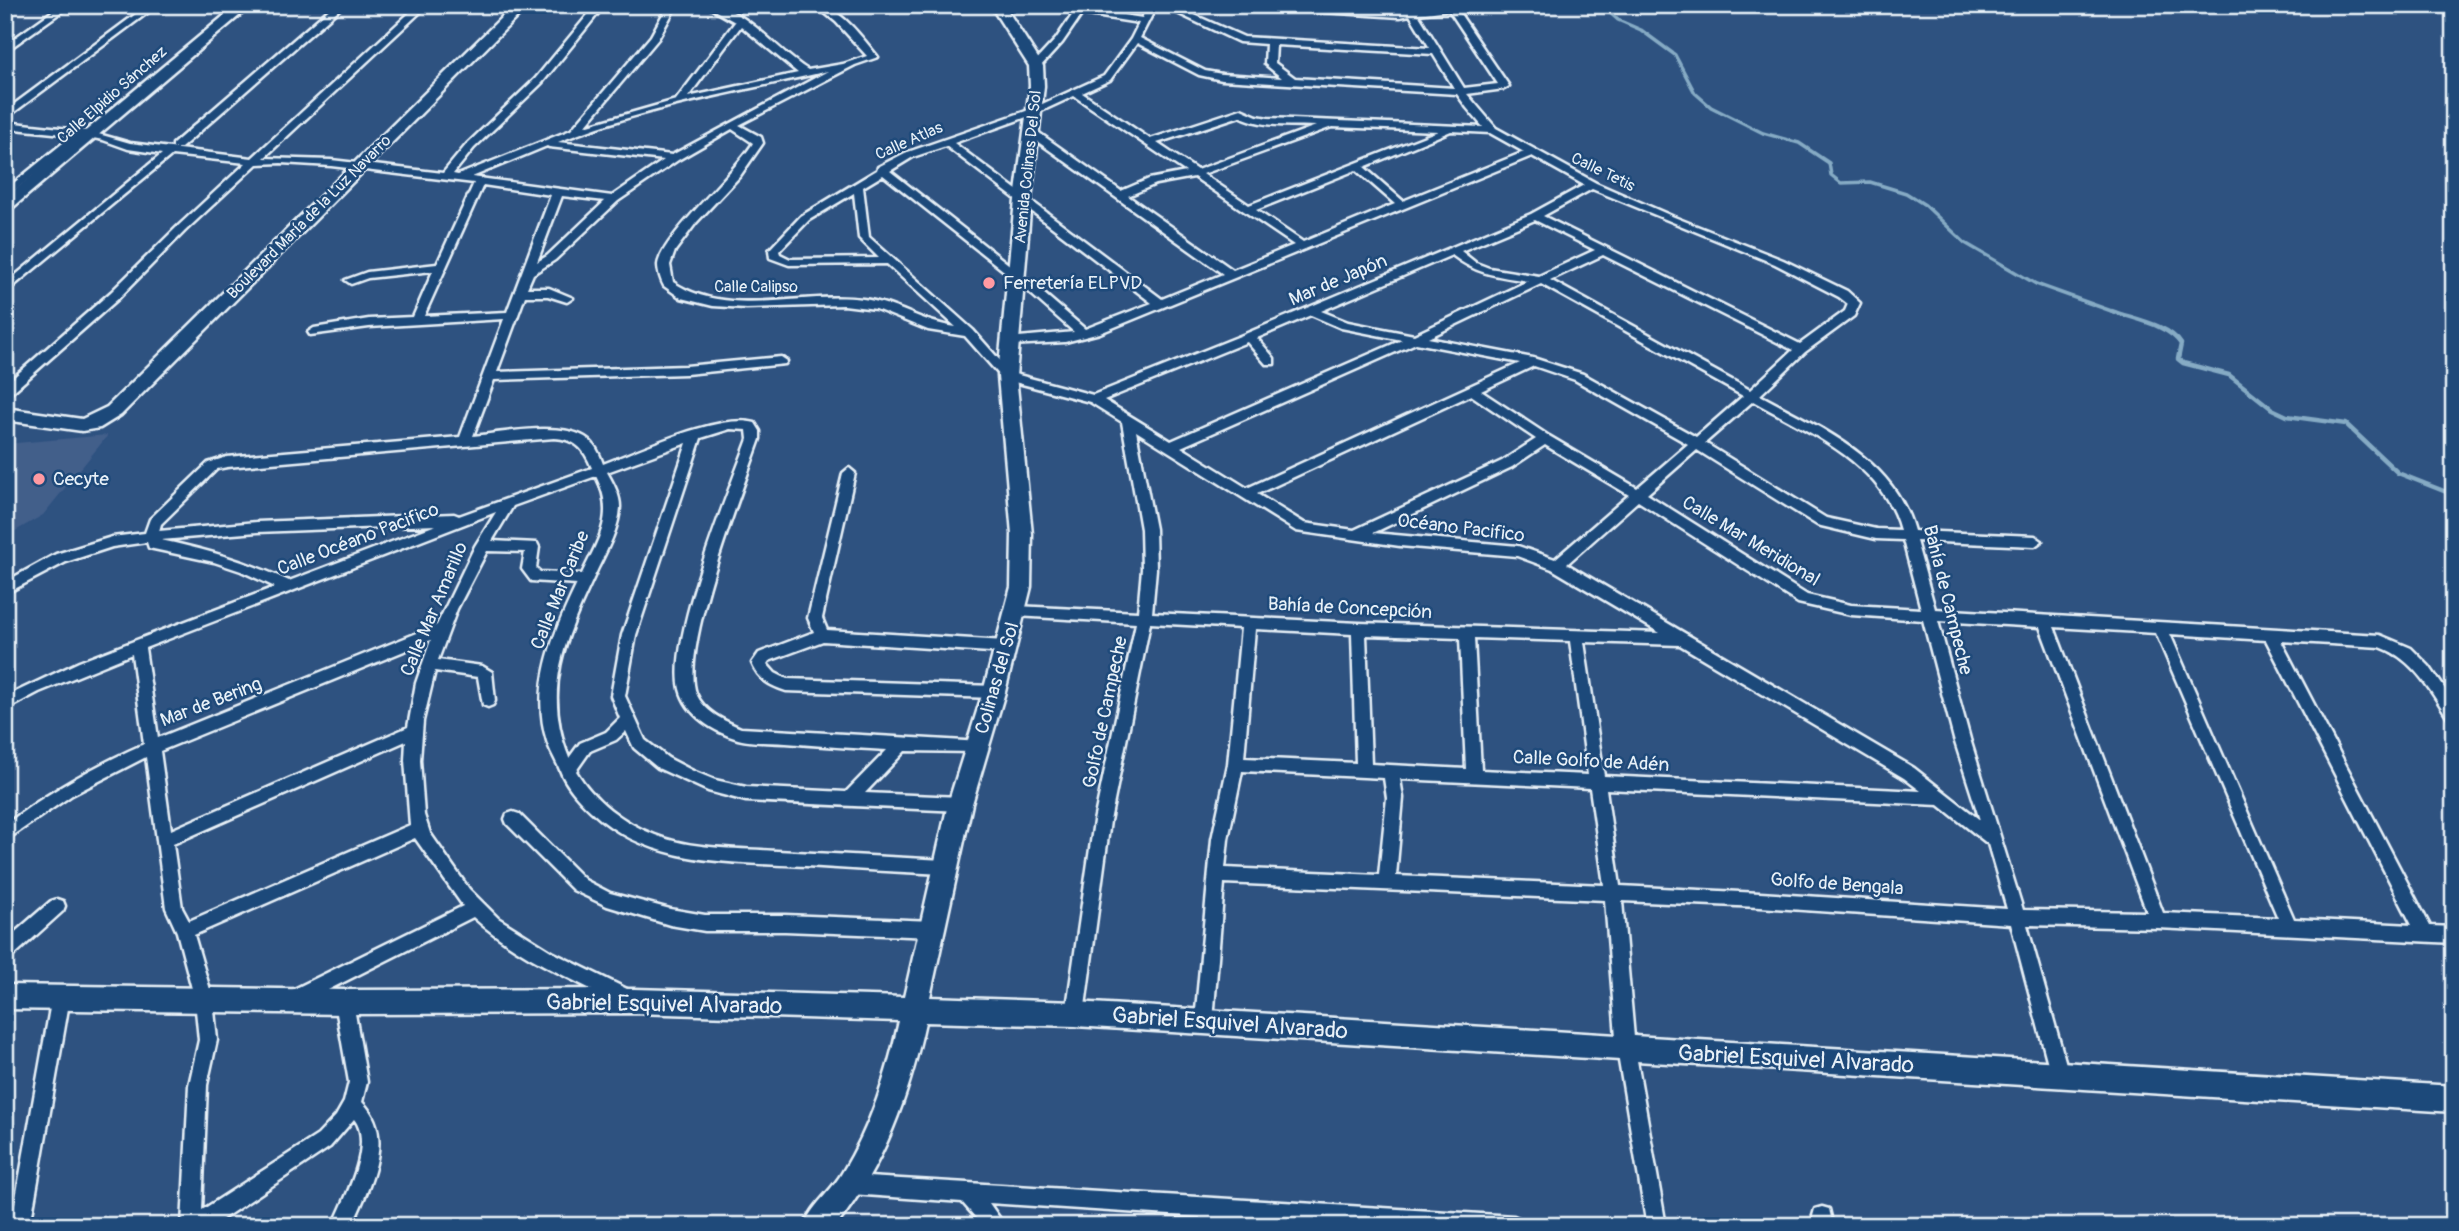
<svg xmlns="http://www.w3.org/2000/svg" width="2459" height="1231" font-family="Pangolin,sans-serif">
	<rect width="100%" height="100%" fill="#2e5280"/>
	<filter id="ink" filterUnits="userSpaceOnUse"><feTurbulence type="fractalNoise" baseFrequency=".0143" numOctaves="2"/><feDisplacementMap in="SourceGraphic" scale="14" xChannelSelector="R" yChannelSelector="G"/><feConvolveMatrix kernelMatrix="1 2 1 2 8 2 1 2 1" color-interpolation-filters="sRGB"/></filter>
	<g filter="url(#ink)">
		<!-- built -->
		<path fill="#425e8a" d="M 108,435 L 43,515 L 5,537 L 5,444 Z"/>
		<g fill="none" stroke-linecap="round" stroke-linejoin="round">
			<!-- stream-far1 -->
			<path stroke="#86abc4" stroke-width="3.5" d="M 1601,5 L 1618,20 L 1641,30 L 1675,55 L 1695,93 L 1711,107 L 1763,133 L 1799,143 L 1829,163 L 1831,175 L 1841,183 L 1870,182 L 1906,193 L 1925,205 L 1965,243 L 2036,284 L 2117,313"/>
			<!-- stream -->
			<path stroke="#86abc4" stroke-width="4.5" d="M 2112,311 C 2133,319 2168,324 2181,344 L 2178,359 L 2183,363 L 2229,375 L 2272,409 L 2287,416 L 2346,424 L 2398,473 L 2454,495"/>
			<defs>
				<g id="street">
					<path d="M 61,5 L 71,5 L 5,52 L 5,45 Z"/>
					<path d="M 148,5 L 158,5 L 5,119 L 5,111 Z"/>
					<path d="M 334,5 L 344,5 L 181,148 L 173,148 L 173,144 Z"/>
					<path d="M 418,5 L 428,5 L 264,158 L 331,160 L 443,173 L 467,144 L 535,79 L 596,5 L 605,5 L 542,83 L 474,148 L 453,174 L 458,175 L 571,130 L 651,36 L 668,5 L 677,5 L 658,39 L 585,126 L 676,100 L 735,22 L 705,5 C 745,5 775,50 808,70 L 843,64 L 867,56 L 836,22 L 815,5 C 839,5 863,39 878,57 L 855,65 L 739,125 L 761,137 L 763,143 L 740,176 L 696,223 L 675,251 L 670,265 L 673,282 C 728,319 802,291 863,299 C 896,303 923,323 956,327 L 887,264 L 789,265 L 770,258 L 769,250 L 801,216 L 877,170 L 878,167 L 905,153 L 1029,110 L 1104,76 L 1131,39 L 1139,23 L 1082,14 L 1062,43 L 1039,68 L 1031,66 L 1056,39 L 1079,5 L 1088,5 L 1086,9 L 1142,18 L 1148,5 L 1157,5 L 1140,38 L 1205,71 L 1222,74 L 1282,78 L 1265,64 L 1266,44 L 1239,42 L 1160,5 L 1172,5 L 1244,37 L 1430,48 L 1410,15 L 1400,17 L 1261,8 L 1257,5 L 1307,5 L 1400,11 L 1407,10 L 1404,5 L 1413,5 L 1415,9 L 1454,5 L 1509,86 L 1504,89 L 1467,94 L 1496,128 L 1596,183 L 1674,217 L 1783,260 L 1847,291 L 1860,303 L 1854,316 L 1805,352 L 1760,395 C 1820,428 1894,458 1914,531 L 2035,536 L 2042,541 L 2035,546 L 1916,541 L 1935,609 L 2380,635 L 2411,648 L 2429,666 L 2454,702 L 2454,721 L 2449,719 C 2430,690 2414,659 2380,647 L 2281,641 L 2430,926 L 2454,927 L 2454,943 L 2158,928 L 2027,925 L 2069,1075 L 2066,1081 L 2060,1084 L 2054,1081 L 2051,1075 L 2011,924 L 1760,907 L 1622,901 L 1635,1049 L 1666,1226 L 1647,1226 L 1617,1049 L 1605,900 L 1224,883 L 1213,1021 L 1210,1027 L 1204,1029 L 1198,1027 L 1195,1021 L 1212,839 L 1228,764 L 1241,628 L 1150,623 L 1110,821 L 1084,1014 L 1081,1020 L 1075,1022 L 1069,1020 L 1066,1014 L 1094,821 L 1136,623 L 1016,616 L 1011,615 L 1009,611 L 1011,607 L 1016,606 L 1138,612 L 1142,569 L 1141,529 L 1122,422 L 1090,402 L 1003,379 L 965,336 L 928,330 L 876,309 L 844,305 L 746,308 L 713,306 L 681,298 L 664,286 C 661,281 658,271 658,265 C 661,238 735,173 753,143 L 732,129 L 678,160 L 618,201 L 555,260 L 533,274 L 527,288 L 549,288 L 573,298 L 567,302 L 548,296 L 525,296 L 497,372 L 686,366 L 781,357 L 787,361 L 785,364 L 686,374 L 494,380 L 473,436 C 502,433 565,420 589,440 C 596,446 600,455 603,464 C 641,450 718,413 755,423 L 760,431 L 760,439 C 743,488 680,648 696,693 C 703,711 724,721 741,728 L 982,742 L 985,746 L 982,750 L 977,752 L 905,751 L 865,793 L 960,797 L 965,799 L 968,804 L 965,809 L 960,811 L 746,801 L 708,791 L 658,768 L 634,748 L 626,731 L 616,740 L 590,751 L 576,771 C 593,800 624,823 655,835 C 693,850 737,848 777,851 C 833,854 888,857 944,860 L 950,862 L 952,867 L 950,872 L 944,874 C 898,872 852,869 806,866 C 732,862 649,866 591,811 C 579,800 565,784 560,770 C 556,760 550,751 547,741 C 530,687 554,632 577,584 L 531,581 L 522,569 L 525,552 L 487,551 L 457,609 L 438,660 L 482,666 L 492,672 L 495,701 L 493,705 L 488,707 L 483,705 L 478,677 L 435,671 L 423,721 L 420,760 L 424,815 L 430,833 L 469,889 L 498,918 L 554,953 L 633,992 L 636,998 L 633,1004 L 627,1006 L 621,1004 C 570,978 516,956 473,917 L 300,1004 L 294,1006 L 288,1004 L 285,998 L 288,992 L 463,906 L 415,838 L 194,935 L 213,1000 L 217,1040 L 207,1085 L 202,1210 L 318,1135 L 336,1116 L 344,1102 L 349,1082 L 335,1002 L 338,996 L 344,994 L 350,996 L 353,1002 L 367,1082 L 362,1102 C 397,1136 368,1189 352,1226 L 333,1226 C 343,1201 375,1144 354,1119 L 330,1147 L 212,1226 L 182,1226 L 189,1085 L 199,1040 L 195,1000 L 177,932 L 166,908 L 146,757 L 72,795 L 5,841 L 5,825 C 48,792 94,766 144,744 L 132,654 L 39,692 L 5,710 L 5,697 L 79,662 L 275,587 L 241,571 L 214,562 L 149,548 L 147,542 L 112,547 L 66,562 L 5,594 L 5,582 L 56,554 L 112,537 L 145,533 L 150,519 L 208,463 L 227,457 L 460,437 L 504,319 L 369,327 L 310,335 L 308,332 L 314,328 L 369,319 L 413,317 L 433,271 L 368,278 L 351,284 L 345,280 L 367,272 L 437,264 L 474,183 L 331,166 L 281,163 L 257,164 L 185,231 L 119,298 L 9,395 L 5,396 L 5,385 L 111,292 L 177,227 L 246,163 L 172,155 L 5,293 L 5,284 L 162,154 L 128,149 L 103,140 L 83,136 L 5,198 L 5,190 L 73,135 L 5,128 L 5,122 L 88,131 L 130,143 L 252,158 ZM 1449,10 L 1498,84 L 1464,88 L 1418,14 ZM 741,26 L 798,73 L 688,97 ZM 1137,43 L 1199,75 L 1222,80 L 1457,94 L 1467,108 L 1483,127 L 1268,118 L 1257,116 L 1241,109 L 1150,139 L 1082,93 L 1110,80 ZM 1276,45 L 1433,54 L 1454,88 L 1295,78 L 1275,63 ZM 828,71 L 672,155 L 558,142 C 644,107 739,92 828,71 ZM 1074,96 L 1186,172 L 1149,179 L 1121,191 L 1035,130 L 1027,130 L 1027,134 L 1223,274 L 1162,299 L 954,143 L 1035,114 ZM 1240,116 C 1263,128 1291,125 1316,126 L 1197,170 L 1157,143 ZM 1332,127 L 1438,131 L 1249,205 L 1203,174 ZM 1451,131 L 1490,133 L 1524,152 L 1403,201 L 1364,167 ZM 547,146 L 549,147 L 664,160 L 612,196 L 472,177 ZM 946,146 L 1152,303 L 1085,329 L 1021,274 L 890,171 L 913,157 ZM 1532,156 L 1584,185 L 1531,214 L 1245,334 L 1093,395 L 1011,373 L 973,330 L 869,237 L 863,187 L 883,175 L 1013,278 L 1074,332 L 1007,338 L 1005,341 L 1011,345 L 1065,342 L 1100,333 ZM 1356,170 L 1395,204 L 1303,242 L 1256,210 ZM 1194,177 L 1294,245 L 1233,270 L 1128,196 L 1156,184 ZM 483,185 L 551,195 L 507,312 L 424,316 ZM 1592,189 L 1775,264 L 1839,297 L 1848,304 L 1845,311 L 1800,344 L 1543,216 ZM 854,193 L 859,238 L 879,258 L 790,259 L 780,254 L 779,251 L 809,220 ZM 562,196 L 605,201 L 547,256 L 537,262 ZM 1535,220 L 1595,250 L 1539,276 L 1489,268 L 1476,263 L 1461,251 ZM 1452,255 C 1478,275 1497,276 1528,281 L 1414,335 L 1348,322 L 1321,311 ZM 1603,255 L 1793,350 L 1750,390 L 1550,280 ZM 1541,284 L 1743,396 L 1696,437 L 1583,374 L 1533,358 L 1428,338 ZM 1311,315 L 1341,328 L 1402,340 L 1171,441 L 1104,400 L 1247,342 L 1266,364 L 1274,364 L 1274,358 L 1257,338 ZM 1416,343 L 1520,363 L 1247,488 L 1181,447 ZM 1534,366 L 1575,380 L 1688,444 L 1637,488 L 1549,436 L 1481,391 ZM 1471,395 L 1536,439 L 1502,461 L 1354,530 L 1304,523 L 1257,494 ZM 1753,401 C 1809,433 1882,462 1900,530 L 1876,529 L 1826,518 L 1705,443 ZM 730,429 L 747,430 L 748,439 C 728,494 668,637 680,689 C 687,716 714,732 738,739 C 753,743 771,742 786,743 C 820,746 853,748 887,750 L 846,792 L 746,787 L 715,780 L 693,771 L 668,758 L 645,740 L 625,696 L 636,635 L 701,438 ZM 1136,431 L 1296,531 L 1400,546 L 1517,556 L 1552,569 L 1660,633 L 1359,623 L 1152,613 L 1156,569 L 1155,529 ZM 554,438 C 575,439 584,448 592,468 L 459,516 L 454,514 L 257,522 L 159,531 L 161,524 L 217,469 L 227,467 ZM 687,443 L 622,635 L 611,696 L 620,718 L 606,732 L 580,743 L 569,758 C 540,686 568,633 598,568 C 607,550 619,528 620,507 C 620,495 613,483 607,472 ZM 1545,445 L 1629,495 L 1555,559 L 1518,546 L 1373,533 L 1512,467 ZM 1697,450 L 1817,525 L 1876,539 L 1903,540 L 1921,609 L 1851,605 L 1807,595 L 1647,494 ZM 596,476 C 616,515 599,538 582,574 L 540,572 L 536,568 L 539,547 L 537,543 L 492,541 L 513,506 ZM 1638,501 L 1798,603 L 1851,615 L 1923,620 L 1954,739 L 1980,820 L 1914,768 L 1567,564 ZM 496,512 L 475,546 L 437,625 L 158,738 L 145,648 ZM 436,525 L 289,581 C 246,561 207,550 161,540 L 257,532 ZM 1938,621 L 2040,627 L 2147,912 L 2023,910 L 1970,739 ZM 2054,627 L 2156,633 L 2278,918 L 2163,913 ZM 1255,629 L 1352,634 L 1356,763 L 1244,758 ZM 2170,634 L 2266,640 L 2412,925 L 2294,919 ZM 1366,635 L 1460,638 L 1466,769 L 1371,764 ZM 1474,638 L 1570,641 L 1588,775 L 1481,770 ZM 431,640 L 416,683 L 408,727 L 171,830 L 160,751 ZM 1584,642 L 1680,645 L 1904,778 L 1921,791 L 1604,776 ZM 406,741 L 405,760 L 410,825 L 189,921 L 182,908 L 173,844 ZM 1242,771 L 1384,778 L 1387,798 L 1379,875 L 1225,868 L 1228,839 ZM 1400,779 L 1590,788 L 1604,885 L 1396,876 L 1403,798 ZM 1606,789 L 1939,805 L 1988,844 L 2007,909 L 1760,893 L 1620,886 Z"/>
					<path d="M 849,468 L 855,473 L 822,618 L 827,630 L 1005,641 L 1010,643 L 1012,647 L 1010,651 L 1005,653 L 823,641 L 769,661 L 767,664 L 775,673 L 787,679 L 994,686 L 999,688 L 1001,692 L 999,696 L 994,698 L 786,691 C 769,685 759,680 752,663 L 759,653 L 814,632 L 808,618 L 843,473 Z"/>
					<path d="M 513,812 L 519,814 L 585,880 L 610,893 L 670,909 L 705,915 L 785,915 L 933,921 L 939,924 L 941,929 L 939,934 L 933,937 L 785,931 L 705,931 L 670,925 L 607,906 L 573,890 L 507,824 L 505,819 L 507,814 Z"/>
					<path d="M 57,899 L 63,901 L 65,906 L 63,911 L 11,958 L 5,960 L 5,941 L 51,901 Z"/>
					<path d="M 61,989 L 67,991 L 70,997 L 30,1226 L 11,1226 L 52,997 L 55,991 Z"/>
					<path d="M 851,1176 L 1514,1216 L 1521,1219 L 1523,1226 L 1330,1226 L 1219,1218 L 1220,1226 L 1200,1226 L 1200,1217 L 989,1203 L 1005,1226 L 983,1226 L 962,1202 L 851,1194 L 844,1192 L 842,1185 L 844,1178 Z"/>
					<path d="M 1822,1207 L 1829,1209 L 1833,1226 L 1814,1226 L 1813,1216 L 1815,1209 Z"/>
				</g>
				<g id="secondary">
					<path d="M 237,5 L 252,5 L 11,209 L 5,211 L 5,198 Z"/>
					<path d="M 514,5 L 529,5 L 121,415 L 100,428 L 82,431 L 5,420 L 5,408 L 82,419 L 107,407 Z"/>
					<path d="M 990,5 L 1004,5 L 1043,66 L 1044,86 L 1031,200 L 1016,376 L 1032,534 L 1031,587 L 1005,692 L 972,804 L 930,997 L 1075,1002 L 2454,1086 L 2454,1112 L 1075,1026 L 925,1022 C 909,1096 884,1166 836,1226 L 804,1226 C 812,1205 831,1192 842,1173 C 871,1126 887,1075 899,1021 L 634,1013 L 344,1014 L 5,1009 L 5,985 L 344,990 L 634,989 L 904,997 L 948,804 L 983,692 L 1011,587 L 1012,534 L 998,376 L 1015,200 L 1030,86 L 1029,66 Z"/>
				</g>
			</defs>
			<!-- street casing -->
			<use href="#street" stroke="#e8f1f8" stroke-width="5"/>
			<!-- secondary casing -->
			<use href="#secondary" stroke="#e8f1f8" stroke-width="5"/>
			<!-- street -->
			<use href="#street" fill="#1f4a7a" fill-rule="evenodd"/>
			<!-- secondary -->
			<use href="#secondary" fill="#1f4a7a" fill-rule="evenodd"/>
		</g>
	</g>
	<!-- markers -->
	<g fill="#ff9aa2" stroke="#1f4a7a" stroke-width="2.5">
		<circle cx="989" cy="283" r="7"/>
		<circle cx="39" cy="479" r="7"/>
	</g>
	<g text-anchor="middle" dominant-baseline="central" stroke-width="5" stroke-linejoin="round" paint-order="stroke">
		<!-- far-street labels -->
		<g font-size="16" fill="#e8f1f8" stroke="#1f4a7a">
			<text transform="translate(112 95) rotate(-41)">Calle Elpidio Sánchez</text>
			<text transform="translate(909 141) rotate(-24)">Calle Atlas</text>
			<text transform="translate(1028 167) rotate(-84)">Avenida Colinas Del Sol</text>
			<text transform="translate(1603 172) rotate(26)">Calle Tetis</text>
			<text transform="translate(309 217) rotate(-45)">Boulevard María de la Luz Navarro</text>
			<text x="756" y="287">Calle Calipso</text>
		</g>
		<!-- street labels -->
		<g font-size="19" fill="#e8f1f8" stroke="#1f4a7a">
			<text transform="translate(1338 280) rotate(-23)">Mar de Japón</text>
			<text transform="translate(1461 528) rotate(7)">Océano Pacifico</text>
			<text transform="translate(358 539) rotate(-21)">Calle Océano Pacifico</text>
			<text transform="translate(1751 541) rotate(31)">Calle Mar Meridional</text>
			<text transform="translate(560 590) rotate(-68)">Calle Mar Caribe</text>
			<text transform="translate(1948 600) rotate(76)">Bahía de Campeche</text>
			<text transform="translate(1350 608) rotate(3)">Bahía de Concepción</text>
			<text transform="translate(434 609) rotate(-67)">Calle Mar Amarillo</text>
			<text transform="translate(997 678) rotate(-74)">Colinas del Sol</text>
			<text transform="translate(211 702) rotate(-21)">Mar de Bering</text>
			<text transform="translate(1105 712) rotate(-78)">Golfo de Campeche</text>
			<text transform="translate(1591 761) rotate(3)">Calle Golfo de Adén</text>
			<text transform="translate(1837 884) rotate(4)">Golfo de Bengala</text>
		</g>
		<!-- poi labels -->
		<g font-size="19" fill="#e8f1f8" stroke="#1f4a7a" text-anchor="start">
			<text x="1003" y="283">Ferretería ELPVD</text>
			<text x="53" y="479">Cecyte</text>
		</g>
		<!-- near-street labels -->
		<g font-size="23" fill="#e8f1f8" stroke="#1f4a7a">
			<text transform="translate(664 1004) rotate(1)">Gabriel Esquivel Alvarado</text>
			<text transform="translate(1230 1023) rotate(4)">Gabriel Esquivel Alvarado</text>
			<text transform="translate(1796 1059) rotate(3)">Gabriel Esquivel Alvarado</text>
		</g>
	</g>
	<!-- margin -->
	<rect width="2459" height="1231" fill="none" stroke="#1f4a7a" stroke-width="28"/>
	<rect x="14" y="14" width="2431" height="1203" fill="none" stroke="#e8f1f8" stroke-width="2.5" filter="url(#ink)"/>
</svg>
